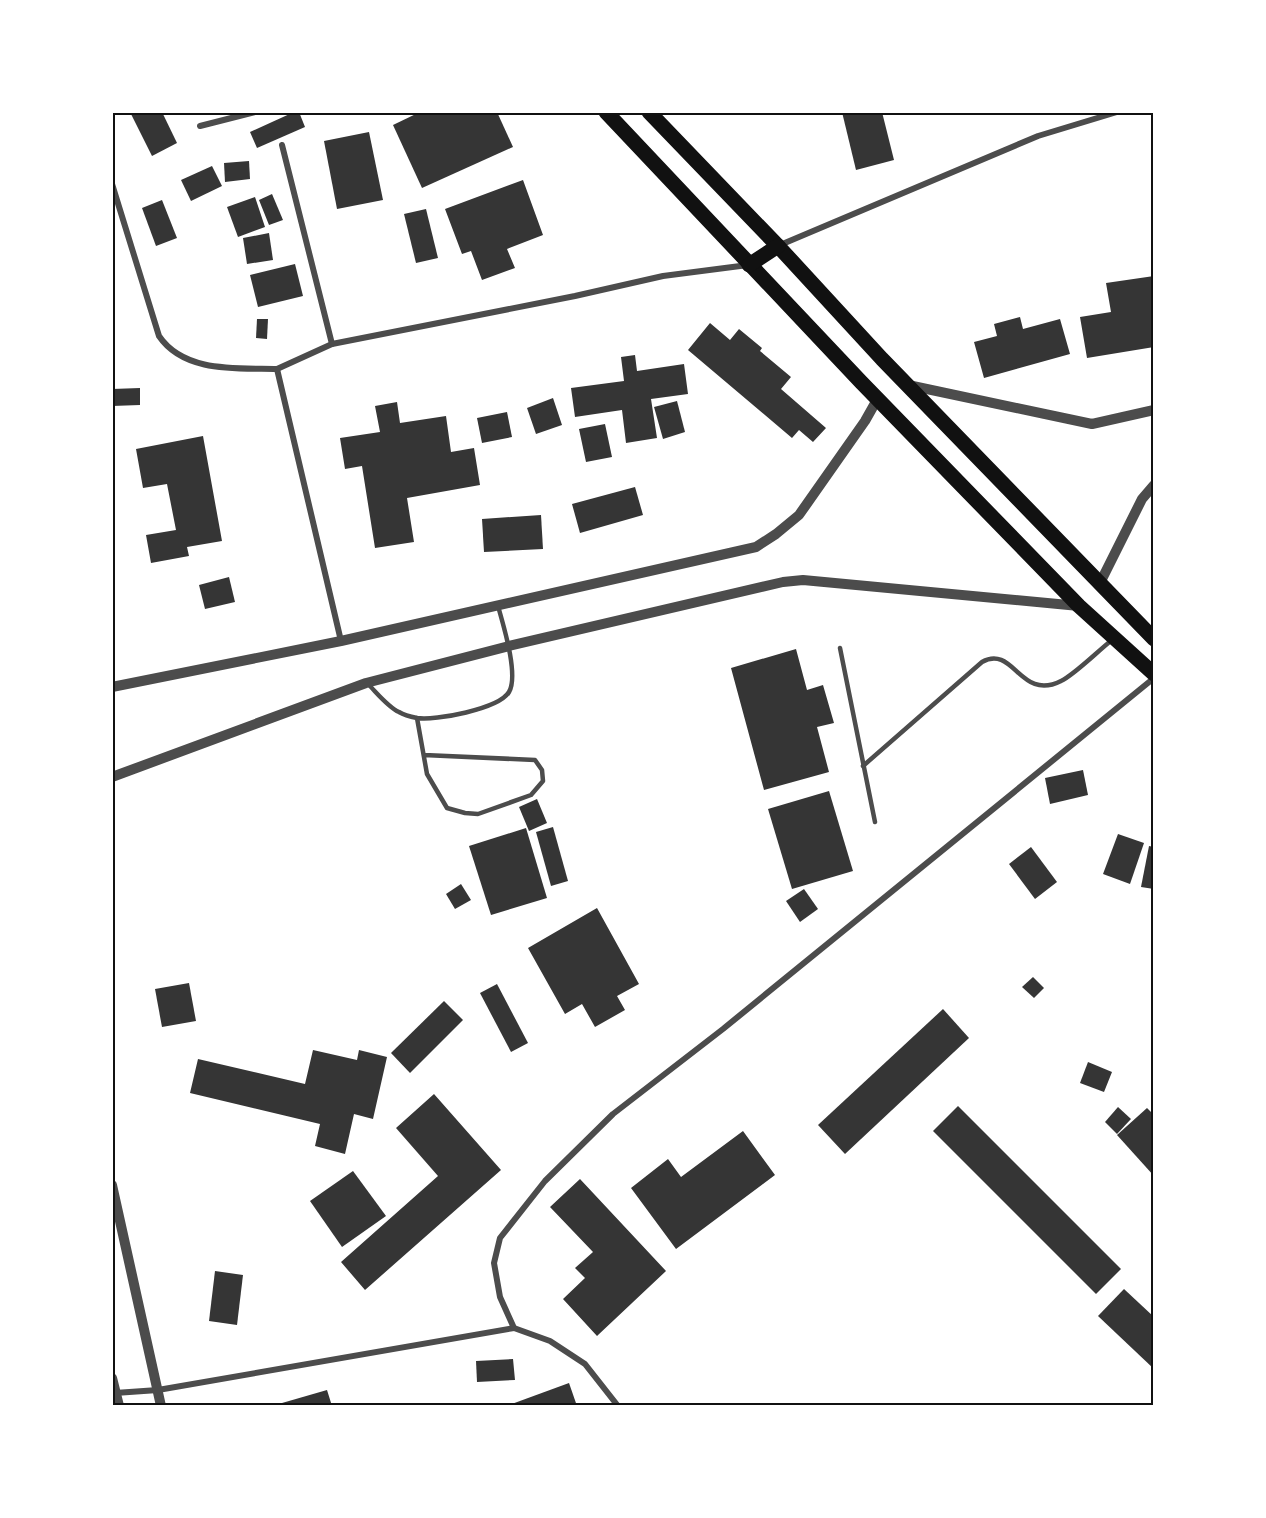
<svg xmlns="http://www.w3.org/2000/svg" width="1266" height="1518" font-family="'Varela Round',sans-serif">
	<rect width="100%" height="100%" fill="#fff"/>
	<!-- building -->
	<g fill="#353535">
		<path d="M 130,112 L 162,112 L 177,143 L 152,156 Z"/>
		<path d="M 294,112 L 299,112 L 305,127 L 257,148 L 250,132 Z"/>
		<path d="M 420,112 L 497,112 L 513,147 L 422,188 L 393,125 Z"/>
		<path d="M 842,112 L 882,112 L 894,160 L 856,170 Z"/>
		<path d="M 369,132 L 383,200 L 337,209 L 324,141 Z"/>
		<path d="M 249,161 L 250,179 L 225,182 L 224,163 Z"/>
		<path d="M 212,166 L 222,186 L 191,201 L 181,180 Z"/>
		<path d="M 523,180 L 543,235 L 507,249 L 515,268 L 482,280 L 471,251 L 462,254 L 445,209 Z"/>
		<path d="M 272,194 L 283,220 L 269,225 L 259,200 Z"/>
		<path d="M 255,197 L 265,227 L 238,237 L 227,207 Z"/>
		<path d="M 162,200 L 177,238 L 156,246 L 142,208 Z"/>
		<path d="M 426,209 L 438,258 L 416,263 L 404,214 Z"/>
		<path d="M 269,233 L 273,260 L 247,264 L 243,238 Z"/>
		<path d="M 295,264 L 303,296 L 258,307 L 250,275 Z"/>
		<path d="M 1154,276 L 1154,347 L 1087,358 L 1080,317 L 1111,312 L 1106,283 Z"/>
		<path d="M 1020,317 L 1023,329 L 1060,319 L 1070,354 L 984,378 L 974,342 L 997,336 L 994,324 Z"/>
		<path d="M 257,319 L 268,319 L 267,339 L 256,338 Z"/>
		<path d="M 710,323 L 730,340 L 739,329 L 762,348 L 760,351 L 791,377 L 781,389 L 826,428 L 813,442 L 799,430 L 792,438 L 688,350 Z"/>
		<path d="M 635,355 L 637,371 L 684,364 L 688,394 L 651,399 L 657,438 L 626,443 L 622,410 L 575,417 L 571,388 L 624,381 L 621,357 Z"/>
		<path d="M 140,388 L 140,405 L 112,406 L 112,389 Z"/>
		<path d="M 553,398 L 562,425 L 536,434 L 527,408 Z"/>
		<path d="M 677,401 L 685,432 L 663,439 L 654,407 Z"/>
		<path d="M 397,402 L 400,423 L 446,416 L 451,452 L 474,448 L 480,485 L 407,498 L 414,542 L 375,548 L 362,466 L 345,469 L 340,438 L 380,432 L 375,406 Z"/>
		<path d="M 507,412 L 512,437 L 482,443 L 477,418 Z"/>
		<path d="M 605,424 L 612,457 L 586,462 L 579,429 Z"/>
		<path d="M 203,436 L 222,541 L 187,547 L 189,556 L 151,563 L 146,535 L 176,530 L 167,484 L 143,488 L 136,449 Z"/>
		<path d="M 635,487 L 643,515 L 580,533 L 572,504 Z"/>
		<path d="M 541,515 L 543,549 L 484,552 L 482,519 Z"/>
		<path d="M 229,577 L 235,602 L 205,609 L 199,585 Z"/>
		<path d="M 796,649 L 807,690 L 823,685 L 834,723 L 817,727 L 829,772 L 764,790 L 731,668 Z"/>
		<path d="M 1083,770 L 1088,795 L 1050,804 L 1045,778 Z"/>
		<path d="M 829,791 L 853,871 L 792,889 L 768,809 Z"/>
		<path d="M 537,799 L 547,823 L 529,831 L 519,807 Z"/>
		<path d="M 553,827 L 568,881 L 551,886 L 536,832 Z"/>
		<path d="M 526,828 L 547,898 L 491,915 L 469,846 Z"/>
		<path d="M 1118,834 L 1144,843 L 1130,884 L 1103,874 Z"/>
		<path d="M 1149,846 L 1154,847 L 1154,889 L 1141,887 Z"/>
		<path d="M 1031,847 L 1057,882 L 1035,899 L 1009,864 Z"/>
		<path d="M 461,884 L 471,900 L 455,909 L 446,894 Z"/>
		<path d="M 804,889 L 818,909 L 800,922 L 786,901 Z"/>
		<path d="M 597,908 L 639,984 L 617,996 L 625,1010 L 595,1027 L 582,1004 L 565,1014 L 528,948 Z"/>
		<path d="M 1033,977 L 1044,988 L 1034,998 L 1022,987 Z"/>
		<path d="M 189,983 L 196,1021 L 162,1027 L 155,989 Z"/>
		<path d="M 497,984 L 528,1043 L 511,1052 L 480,993 Z"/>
		<path d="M 444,1001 L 463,1020 L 410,1073 L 391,1053 Z"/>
		<path d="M 943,1009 L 969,1038 L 845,1154 L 818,1125 Z"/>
		<path d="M 313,1050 L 357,1060 L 359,1050 L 387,1057 L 373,1119 L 354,1114 L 345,1154 L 315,1146 L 320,1124 L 190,1093 L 198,1059 L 305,1084 Z"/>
		<path d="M 1088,1062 L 1112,1072 L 1104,1092 L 1080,1083 Z"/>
		<path d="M 434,1094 L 501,1170 L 365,1290 L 341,1262 L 438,1176 L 396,1128 Z"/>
		<path d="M 958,1106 L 1121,1269 L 1096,1294 L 933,1131 Z"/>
		<path d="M 1118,1107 L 1131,1119 L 1117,1134 L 1105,1122 Z"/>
		<path d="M 1147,1108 L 1154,1115 L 1154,1176 L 1117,1135 Z"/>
		<path d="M 743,1131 L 775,1175 L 676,1249 L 631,1188 L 668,1159 L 681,1177 Z"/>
		<path d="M 353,1171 L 386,1216 L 342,1247 L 310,1201 Z"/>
		<path d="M 580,1179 L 666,1271 L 597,1336 L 563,1299 L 585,1278 L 575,1268 L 593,1252 L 550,1207 Z"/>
		<path d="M 215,1271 L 243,1275 L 237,1325 L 209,1321 Z"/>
		<path d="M 1124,1289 L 1154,1317 L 1154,1369 L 1098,1316 Z"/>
		<path d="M 513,1359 L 515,1380 L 477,1382 L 476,1361 Z"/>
		<path d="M 569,1383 L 577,1406 L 509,1406 L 509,1405 Z"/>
		<path d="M 327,1390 L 332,1406 L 283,1406 L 282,1403 Z"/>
	</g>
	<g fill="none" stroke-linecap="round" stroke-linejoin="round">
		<!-- service -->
		<g stroke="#4c4c4c" stroke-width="4.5">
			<path d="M 840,648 L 875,822"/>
			<path d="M 368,684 C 377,693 388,707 399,712 C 404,715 412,717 417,718 C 435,721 499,709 509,692 C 519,675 503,624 498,606"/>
			<path d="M 417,718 L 427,774 L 447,808 L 465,813 L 478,814 L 531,795 L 543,781 L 542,770 L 535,760 L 424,755"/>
			<path d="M 863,766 L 982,662 C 1014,644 1020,702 1061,681 C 1074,675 1099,650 1112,640"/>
		</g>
		<!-- minor -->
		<g stroke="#4c4c4c" stroke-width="6">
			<path d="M 200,126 L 255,112"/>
			<path d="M 282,145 L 332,344"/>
			<path d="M 112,184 L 159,336 C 184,373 237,368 277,369 L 341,641"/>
			<path d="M 780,245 L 1038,136 L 1117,112"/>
			<path d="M 277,369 L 332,344 L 575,296 L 663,276 L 748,265"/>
			<path d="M 115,1393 L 158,1390 L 514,1328"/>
			<path d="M 618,1406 L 585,1364 L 550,1341 L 514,1328 L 500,1297 L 494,1263 L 500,1238 L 545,1181 L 613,1114 L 723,1029 L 1154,678"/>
		</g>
		<!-- tertiary -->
		<g stroke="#4c4c4c" stroke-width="10">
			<path d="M 908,385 L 1092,424 L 1154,410"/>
			<path d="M 1100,583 L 1142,499 L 1154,485"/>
			<path d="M 112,687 L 341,641 L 756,547 L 776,534 L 799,515 L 865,421 L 878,398"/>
			<path d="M 112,777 L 366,683 L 509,646 L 783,582 L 803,580 L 1079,606"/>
			<path d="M 112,1185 L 161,1406"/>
			<path d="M 112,1378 L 119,1406"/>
		</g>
		<!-- primary -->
		<g stroke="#111" stroke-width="15">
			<path d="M 606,112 L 861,382 L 1079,606 L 1154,674"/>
			<path d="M 649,112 L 778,246 L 882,359 L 1154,639"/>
			<path d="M 749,265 L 778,246"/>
		</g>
	</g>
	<!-- border -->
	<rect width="1266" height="1518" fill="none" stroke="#ffffff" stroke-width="228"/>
	<rect x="114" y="114" width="1038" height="1290" fill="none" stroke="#111" stroke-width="2"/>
</svg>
